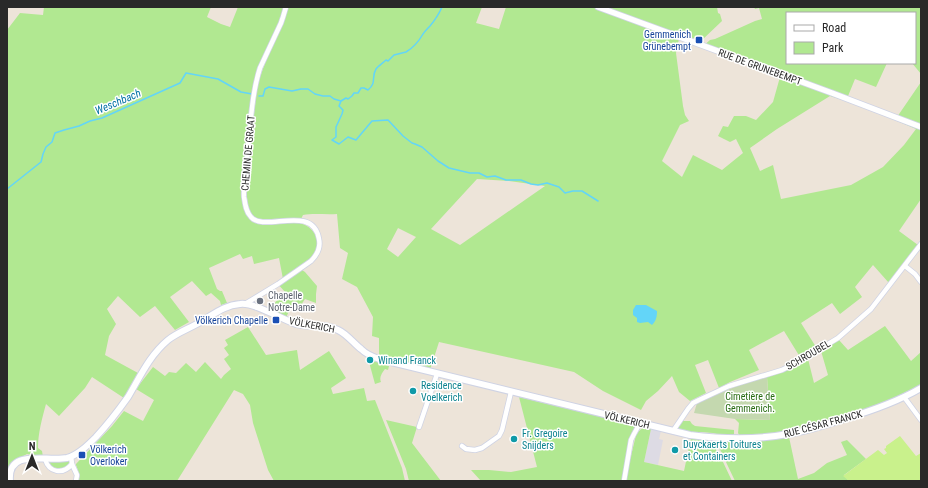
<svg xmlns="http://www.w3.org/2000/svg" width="928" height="488" font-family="'Roboto Condensed',sans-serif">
	<rect width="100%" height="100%" fill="#ede4d9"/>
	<!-- industrial -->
	<path fill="#dddbe4" d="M 651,429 L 661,431 L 659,439 L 663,440 L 658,465 L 644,462 Z"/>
	<!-- green -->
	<g fill="#b1e891" fill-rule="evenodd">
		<path d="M 44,7 L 211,7 L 207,17 L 221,24 L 230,27 L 238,7 L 283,7 C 281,19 276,29 271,40 C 263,58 255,76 251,96 L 244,207 L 248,205 L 246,191 L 246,182 L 257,89 C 261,70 269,54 277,36 C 281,27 286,17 288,7 L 482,7 L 476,23 L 499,29 L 506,7 L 717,7 L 718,13 L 720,14 L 722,21 L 701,41 L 685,35 L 679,39 L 676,53 L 683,106 L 685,115 L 689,121 L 680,125 L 662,161 L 682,177 L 693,155 L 722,170 L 743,153 L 736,139 L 730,142 L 718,136 L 723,126 L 728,127 L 734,116 L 746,116 L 756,120 L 773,102 L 780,77 L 702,47 L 710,40 L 715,39 L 755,21 L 762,19 L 759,8 L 755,9 L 754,7 L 921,7 L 921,74 L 912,63 L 915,63 L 915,13 L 787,13 L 787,63 L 887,63 L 876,87 L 855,79 L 846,101 L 830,96 L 777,129 L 750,148 L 760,171 L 773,165 L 781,199 L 851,185 L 883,167 L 904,145 L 916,129 L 895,120 L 921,82 L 921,199 L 899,231 L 918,245 L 889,283 L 873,265 L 855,287 L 862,297 L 840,314 L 832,303 L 801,323 L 816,347 L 800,357 L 784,331 L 749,350 L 759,370 L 730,382 L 719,388 L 708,360 L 695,365 L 706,393 L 690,401 L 679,392 L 672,376 L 658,391 L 646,401 L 641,410 L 603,391 L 574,372 L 439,342 L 430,370 L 379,357 L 379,338 L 372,336 L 373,317 L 357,287 L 342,279 L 348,253 L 340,248 L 337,214 C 326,215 314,213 303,215 L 299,223 C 312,225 322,239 315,252 C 311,259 305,263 299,268 L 305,272 L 317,286 L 316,294 L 316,303 L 305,299 L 301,305 L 293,302 L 285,320 L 266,312 L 285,292 L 277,283 L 283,279 L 279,258 L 254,264 L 252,256 L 243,259 L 240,254 L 209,268 L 217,289 L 220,291 L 222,291 L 227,303 L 221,305 L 220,301 L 211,293 L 206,296 L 192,281 L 170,297 L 189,322 L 175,330 L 155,306 L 140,317 L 118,296 L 107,309 L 116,324 L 109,336 L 105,355 L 138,373 L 124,398 L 92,377 L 85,388 L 59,416 L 46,404 C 42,419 38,433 38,448 L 42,451 L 43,457 L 27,454 C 18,459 10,461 7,473 L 7,30 L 20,13 L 43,15 ZM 477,179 L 509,181 L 545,186 L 460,245 L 431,229 ZM 398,228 L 416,237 L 398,257 L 387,249 Z"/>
		<path d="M 885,326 L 911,361 L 921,352 L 921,385 L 883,403 L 855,413 L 799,430 L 771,434 L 740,436 L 738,433 L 739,423 L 735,419 L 770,420 L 767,377 C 781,372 795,368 808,359 L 814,383 L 828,375 L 821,351 L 839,340 L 848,350 Z"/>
		<path d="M 248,327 L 266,355 L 297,350 L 300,370 L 329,351 L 346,378 L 331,388 L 333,394 L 364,388 L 367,401 L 375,400 L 402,468 L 405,481 L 274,481 L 268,470 L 253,423 L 250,405 L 243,394 L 234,390 L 177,481 L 78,481 L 80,476 L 76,465 L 76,464 L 112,426 L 124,411 L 143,421 L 154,400 L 136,389 L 153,367 L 165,376 L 169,372 L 176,373 L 186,363 L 196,372 L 205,362 L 221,379 L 224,375 L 231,369 L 224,359 L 229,355 L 224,348 L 228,345 L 225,340 Z"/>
		<path d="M 372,360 L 387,365 L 389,366 L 388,370 L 385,369 C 382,373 379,377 381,382 L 375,384 L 369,362 Z"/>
		<path d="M 519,397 L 636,425 L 631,436 L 622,481 L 481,481 L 471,470 L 489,470 L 511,472 L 537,467 Z"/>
		<path d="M 386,420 L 417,427 L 412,443 L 441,481 L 409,481 L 406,469 Z"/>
		<path d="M 682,421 L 690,421 L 692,424 L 695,426 L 734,430 L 734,434 L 733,435 L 725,436 L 713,433 L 701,432 L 693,433 L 679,429 L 679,424 Z"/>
		<path d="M 644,427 L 651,429 L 644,462 L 684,471 L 691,438 L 711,441 L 723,462 L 732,481 L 625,481 L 636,435 L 639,431 Z"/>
		<path d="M 789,437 L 798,479 L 814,473 L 827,463 L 847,455 L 841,442 L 847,440 L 866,459 L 844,475 L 849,481 L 735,481 L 716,441 L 767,440 Z"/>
		<path d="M 69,460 L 71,464 C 68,466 65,469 62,469 C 56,471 50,467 49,461 Z"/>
	</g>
	<!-- cemetery -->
	<path fill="#c4d8af" d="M 767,377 L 770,420 L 735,419 L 694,413 L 697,403 C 720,393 743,382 767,377 Z"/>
	<!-- pitch -->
	<path fill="#c9f18c" d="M 900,436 L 916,456 L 921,453 L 921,481 L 849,481 L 843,476 L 878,450 L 884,455 L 887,453 L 884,449 L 886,448 L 886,446 Z"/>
	<!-- water -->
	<path fill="#63d5f8" d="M 636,305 L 646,305 L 657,311 C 657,317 656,321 652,325 L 648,322 L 640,323 L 637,322 L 637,318 L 633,315 L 633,310 Z"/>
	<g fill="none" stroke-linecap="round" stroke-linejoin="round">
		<!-- stream -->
		<g stroke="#63d5f8" stroke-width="1.5">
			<path d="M 259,96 L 263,96 L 265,89 L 269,87 L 292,91 L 301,89 L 308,89 L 315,94 L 323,96 L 330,96 L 334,99 L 341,101 L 346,98 L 348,99 L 352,96 L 354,93 L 358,93 L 361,88 L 364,88 L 368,90 C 377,83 371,77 376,69 C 378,66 383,63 386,60 L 388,61 L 394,55 L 406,52 C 413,48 419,41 423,34 C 425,31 427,29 430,26 C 435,20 439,14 442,7"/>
			<path d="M 341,101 L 339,106 L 343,110 L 342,114 L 336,127 L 336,137 L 332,140 L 339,144 L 348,137 L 356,140 L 372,121 L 388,120 L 403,136 L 412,143 L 415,144 L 422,147 L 438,161 L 449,168 L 470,173 L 479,173 L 487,177 L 495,176 L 506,180 L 521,180 L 531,184 L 538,185 L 547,183 L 559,187 L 565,193 L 573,191 L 582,191 L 598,201"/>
			<path d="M 7,189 L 41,162 L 43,154 L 46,147 L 52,142 L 55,133 L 64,130 L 79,126 L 90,121 L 102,118 L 180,83 L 186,73 L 218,79 L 241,92 L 252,94"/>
		</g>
		<defs>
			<g id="minor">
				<path d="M 905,266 L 915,274 L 921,282"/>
				<path d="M 245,304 L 278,284 L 311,261 C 317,255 321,248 319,239 C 313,203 264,233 251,217 C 246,212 245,204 244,197 C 243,181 247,163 248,146 C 251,120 252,93 260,68 L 281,23 L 283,17 L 286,7"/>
				<path d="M 904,397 L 921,420"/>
				<path d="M 419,427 L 437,374"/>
				<path d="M 673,431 L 688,409 L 693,403 L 699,400 L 729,386 L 782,370 L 800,361 L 838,338 L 871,309 L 921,244"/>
				<path d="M 462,446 L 466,449 L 475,450 L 482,448 L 499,436 L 502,430 L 511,392"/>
				<path d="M 45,459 C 49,473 63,475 72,464 L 71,456"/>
				<path d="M 72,464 L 77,475 L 76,481"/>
				<path d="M 624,481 L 631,440 L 634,434 L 640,423"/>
			</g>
			<path id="tertiary" d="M 598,7 L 832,93 L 921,127"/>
			<path id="secondary" d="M 10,481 C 7,448 46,462 67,458 C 78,455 88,445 96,437 C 108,424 118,411 128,397 C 140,377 149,356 168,340 C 178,332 191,328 202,321 C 214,314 225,305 240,304 C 254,302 281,319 296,324 C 310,328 325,323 338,330 C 347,334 353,343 361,349 C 366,354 373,357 379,359 L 690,435 C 722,439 756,440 788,434 C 807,431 826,425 844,419 C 871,411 897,402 921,388"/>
		</defs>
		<!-- minor casing -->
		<use href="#minor" stroke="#cfd3e4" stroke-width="6"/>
		<!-- tertiary casing -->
		<use href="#tertiary" stroke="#cfd3e4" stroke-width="7"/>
		<!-- secondary casing -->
		<use href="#secondary" stroke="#cfd3e4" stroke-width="8"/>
		<!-- minor -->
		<use href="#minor" stroke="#fff" stroke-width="4.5"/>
		<!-- tertiary -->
		<use href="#tertiary" stroke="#fff" stroke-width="5.5"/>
		<!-- secondary -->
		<use href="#secondary" stroke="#fff" stroke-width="6"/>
	</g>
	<!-- markers -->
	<g fill="#1a4fb4" stroke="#fff" stroke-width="1.5">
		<rect x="695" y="36" width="8" height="8" rx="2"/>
		<rect x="272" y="316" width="8" height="8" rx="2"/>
		<rect x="78" y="451" width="8" height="8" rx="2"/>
	</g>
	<circle fill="#6b7280" stroke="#fff" stroke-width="1.5" cx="260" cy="301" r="4"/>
	<g fill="#0f9aa8" stroke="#fff" stroke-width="1.5">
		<circle cx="370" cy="360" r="4"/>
		<circle cx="413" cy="391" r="4"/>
		<circle cx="514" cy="439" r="4"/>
		<circle cx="675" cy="450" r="4"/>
	</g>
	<g text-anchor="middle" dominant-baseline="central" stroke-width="3" stroke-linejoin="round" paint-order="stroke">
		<!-- transit labels -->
		<g font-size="10" fill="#164399" stroke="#fff" text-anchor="end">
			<text x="691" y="34">Gemmenich<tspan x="691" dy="12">Grünebempt</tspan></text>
			<text x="268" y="320">Völkerich Chapelle</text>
			<text x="90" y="449" text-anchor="start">Völkerich<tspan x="90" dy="12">Overloker</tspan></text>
		</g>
		<!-- street labels -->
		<g font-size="10" fill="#292929" stroke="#fff">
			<text transform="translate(760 67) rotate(20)">RUE DE GRUNEBEMPT</text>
			<text transform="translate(248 153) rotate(-85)">CHEMIN DE GRAAT</text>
			<text transform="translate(312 325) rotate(11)">VÖLKERICH</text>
			<text transform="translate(808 355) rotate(-30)">SCHROUBEL</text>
			<text transform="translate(627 420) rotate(13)">VÖLKERICH</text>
			<text transform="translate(823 424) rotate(-15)">RUE CÉSAR FRANCK</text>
		</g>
		<!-- worship labels -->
		<g font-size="10" fill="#5b616d" stroke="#fff" text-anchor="start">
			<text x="268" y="295">Chapelle<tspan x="268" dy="12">Notre-Dame</tspan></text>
		</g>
		<!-- culture labels -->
		<g font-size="10" fill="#0d838f" stroke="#fff" text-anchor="start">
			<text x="378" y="360">Winand Franck</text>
			<text x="421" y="385">Residence<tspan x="421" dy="12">Voelkerich</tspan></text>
			<text x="522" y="433">Fr. Gregoire<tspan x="522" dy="12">Snijders</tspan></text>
			<text x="683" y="444">Duyckaerts Toitures<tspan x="683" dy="12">et Containers</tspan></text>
		</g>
		<!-- park labels -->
		<g font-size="10" fill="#296c14" stroke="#fff">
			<text x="750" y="396">Cimetière de<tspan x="750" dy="12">Gemmenich.</tspan></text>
		</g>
		<!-- water labels -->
		<g font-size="11" font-style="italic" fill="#0271a4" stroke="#fff">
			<text transform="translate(118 102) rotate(-23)">Weschbach</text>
		</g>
	</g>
	<!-- border -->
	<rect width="928" height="488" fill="none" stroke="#292929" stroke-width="16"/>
	<!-- legend -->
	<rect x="786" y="12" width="130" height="52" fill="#ffffff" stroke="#a9a9a9"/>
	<rect x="794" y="25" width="20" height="6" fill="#ffffff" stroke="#a9a9a9"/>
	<text x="822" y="32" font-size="12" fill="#292929">Road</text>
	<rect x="794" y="42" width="20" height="12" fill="#b1e891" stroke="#a9a9a9"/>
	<text x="822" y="52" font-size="12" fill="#292929">Park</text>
	<!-- north arrow -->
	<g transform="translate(32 456)" stroke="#ffffff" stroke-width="3" paint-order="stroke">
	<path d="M0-3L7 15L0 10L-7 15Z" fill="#292929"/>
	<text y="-6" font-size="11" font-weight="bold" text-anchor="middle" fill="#292929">N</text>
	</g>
</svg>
